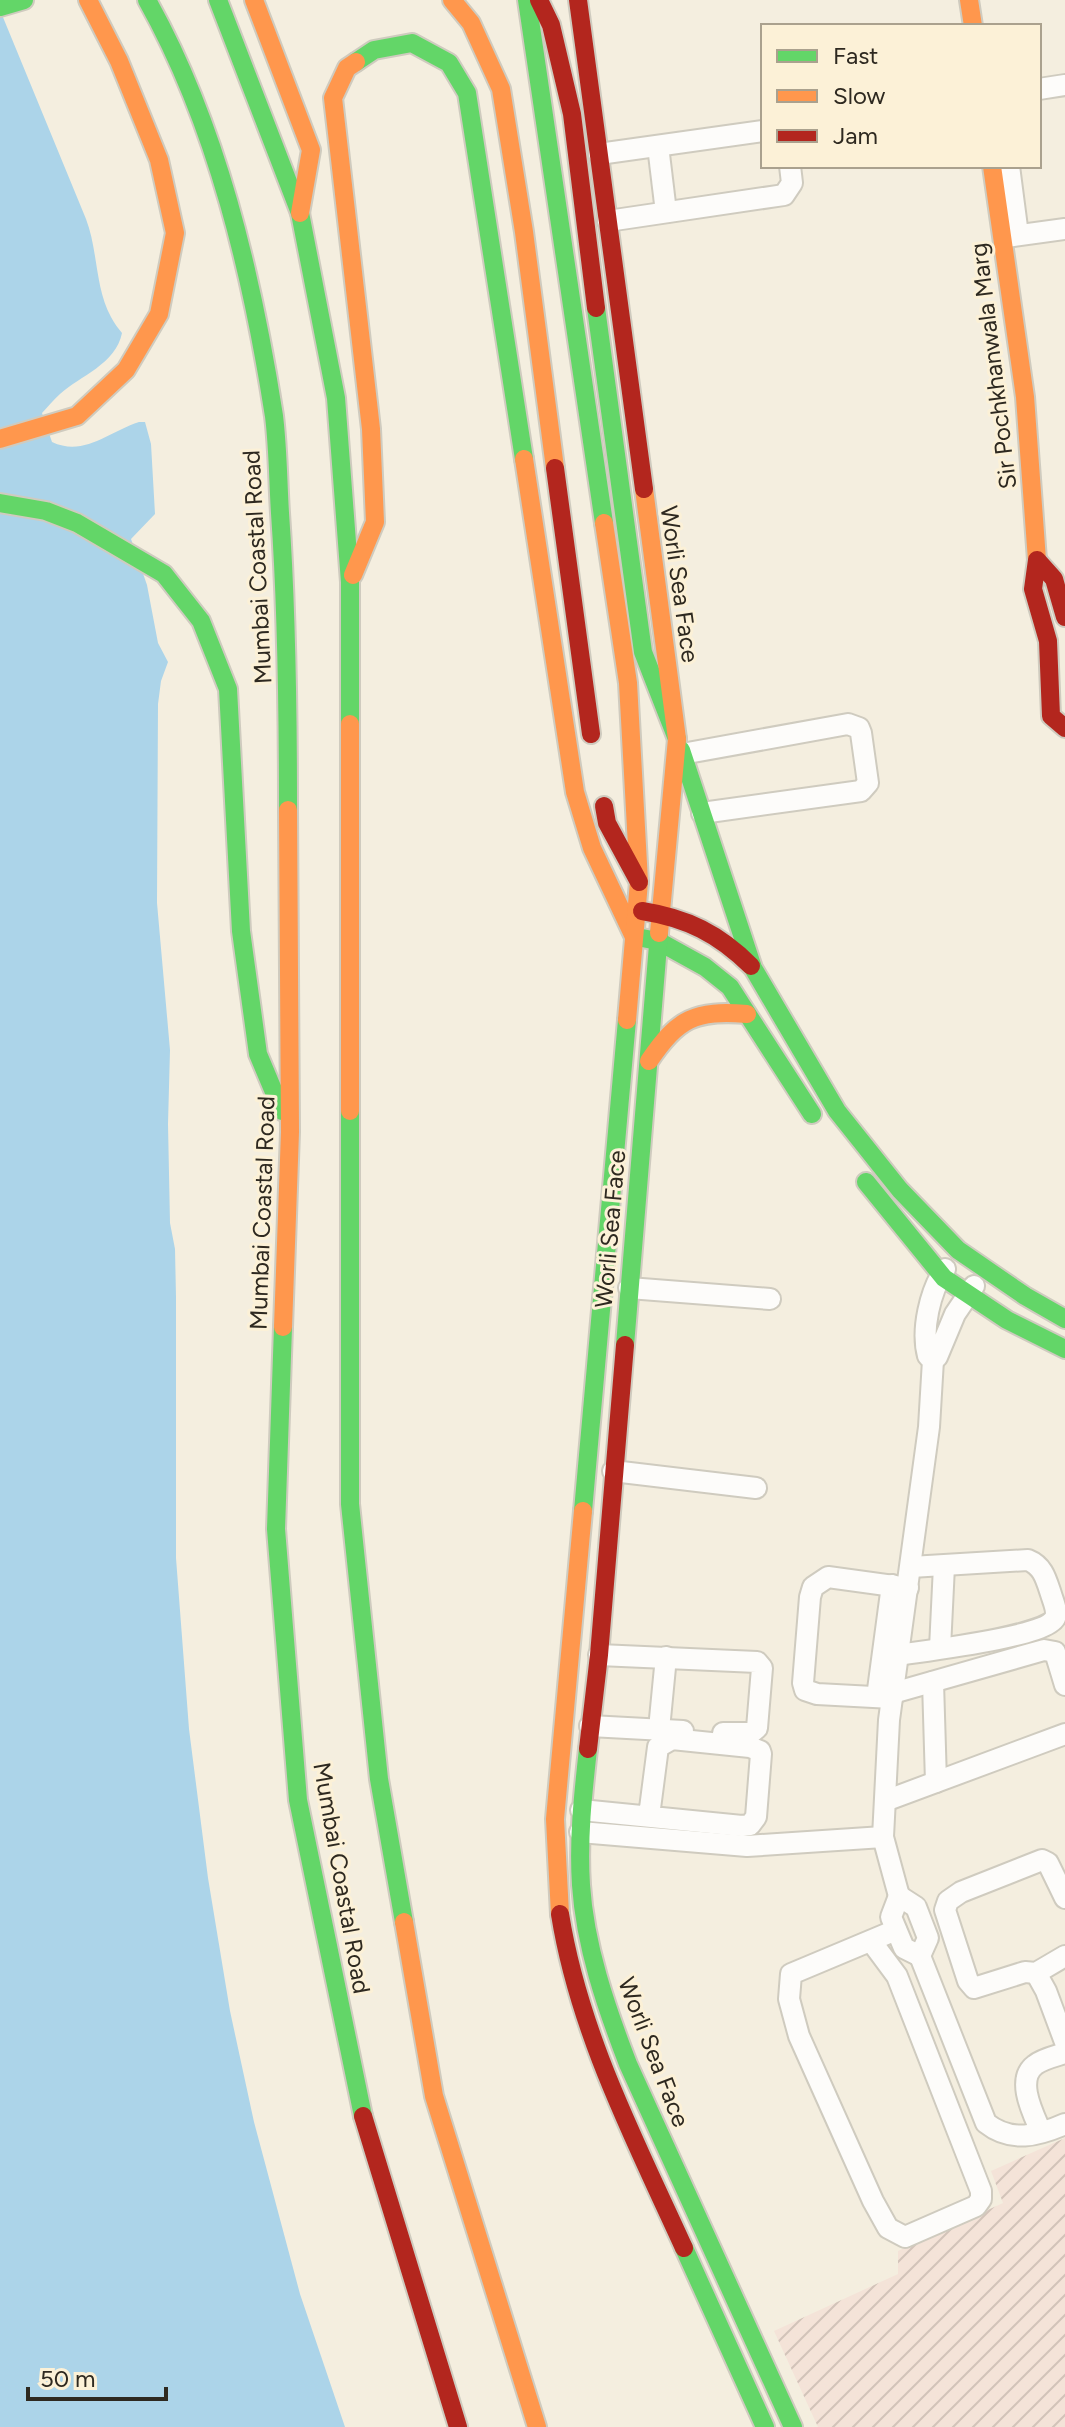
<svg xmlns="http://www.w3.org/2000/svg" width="1065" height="2427" font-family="Figtree,sans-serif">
	<defs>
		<pattern id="industrial-furrows" width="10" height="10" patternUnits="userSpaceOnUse" patternTransform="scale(2)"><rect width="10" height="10" fill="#f4e3d8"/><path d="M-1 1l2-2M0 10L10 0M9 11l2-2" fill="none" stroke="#d2c3b9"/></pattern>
	</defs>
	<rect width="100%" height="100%" fill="#f4eedf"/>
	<!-- industrial -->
	<path fill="url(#industrial-furrows)" d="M 1065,2138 L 1065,2427 L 818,2427 L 774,2331 L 898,2274 L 898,2251 L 1003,2203 L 991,2171 Z"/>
	<!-- water -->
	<path fill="#acd4e9" d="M 0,10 L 86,219 C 98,250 95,288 111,317 C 114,323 118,328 122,333 C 116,364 80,376 60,394 C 53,400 48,407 42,413 L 52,442 C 84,457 108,432 139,422 L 145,422 L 151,444 L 155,514 L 131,539 L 147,585 L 158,643 L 168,662 L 161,681 L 158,704 L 157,903 L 170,1050 L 168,1124 L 170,1223 L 175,1249 L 176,1297 L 176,1558 L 189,1729 L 208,1878 L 230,2011 L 254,2122 L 300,2294 L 345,2427 L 0,2427 Z"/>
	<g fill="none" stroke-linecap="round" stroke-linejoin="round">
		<defs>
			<g id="street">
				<path d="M 1039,89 L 1065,85"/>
				<path d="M 658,146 L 666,212"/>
				<path d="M 599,154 L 763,131"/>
				<path d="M 1009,166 L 1018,235"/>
				<path d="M 608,221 L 784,195 L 792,183 L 790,166"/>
				<path d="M 1006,237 L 1065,229"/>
				<path d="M 682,754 L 848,724 L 859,728 L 861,733 L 868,783 L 861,791 L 702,813"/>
				<path d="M 945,1269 C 930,1291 921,1330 928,1356 L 933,1360 L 937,1357 L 955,1314 L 974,1286"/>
				<path d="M 629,1288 L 770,1299"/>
				<path d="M 613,1471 L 756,1488"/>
				<path d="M 940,1648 L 944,1566"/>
				<path d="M 599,1655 L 757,1662 L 762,1668 L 757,1728 L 751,1733 L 723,1733"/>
				<path d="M 898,1655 C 923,1651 1045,1637 1055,1618 C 1058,1611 1053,1601 1051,1594 C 1046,1579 1043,1566 1028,1560 L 911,1567"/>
				<path d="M 933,1682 L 936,1782"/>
				<path d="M 893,1693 L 1044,1650 L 1055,1652 L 1065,1685"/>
				<path d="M 877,1697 L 892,1585"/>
				<path d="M 892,1698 L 817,1694 L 805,1690 L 803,1683 L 810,1597 L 813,1587 L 828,1577 L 908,1588"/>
				<path d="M 590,1726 L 683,1731"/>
				<path d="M 659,1729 L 666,1657"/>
				<path d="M 885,1801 L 1065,1734"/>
				<path d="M 581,1810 L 742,1826 L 750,1825 L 756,1817 L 761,1754 L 760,1751 L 750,1747 L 672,1739 L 658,1747 L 649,1816"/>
				<path d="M 580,1832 L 747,1846 L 883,1837"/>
				<path d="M 899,1896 L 883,1837 L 889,1720 L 929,1427 L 933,1360"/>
				<path d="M 899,1896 L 916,1907 L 928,1938 L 920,1956 L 904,1948 L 891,1917 Z"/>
				<path d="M 1065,1898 L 1048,1863 L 1042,1860 L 961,1892 L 948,1901 L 945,1910 L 968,1981 L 974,1988 L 1025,1972 L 1036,1973 L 1065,1956"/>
				<path d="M 871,1941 L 897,1976 L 981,2191 L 981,2199 L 976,2206 L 905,2237 L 888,2228 L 873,2201 L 799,2036 L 789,1999 L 791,1974 L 896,1930"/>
				<path d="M 920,1956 L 986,2123 C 1011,2143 1038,2136 1065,2124"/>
				<path d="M 1036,1973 L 1046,1991 L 1065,2042"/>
				<path d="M 1041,2132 C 1034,2115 1015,2080 1035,2065 C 1042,2059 1056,2056 1065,2053"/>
			</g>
			<g id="fast">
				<path d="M 147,0 C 217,125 252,275 274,416 C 278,448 278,481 280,513 C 287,612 288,711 288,810"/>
				<path d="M 218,0 L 300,213 L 336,398 L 350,582 L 350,724"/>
				<path d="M 527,0 L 604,523"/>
				<path d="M 0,7 L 24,0"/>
				<path d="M 356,62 L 374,50 L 412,43 L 449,63 L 467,93 L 524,459"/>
				<path d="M 596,308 L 643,652 L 677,739"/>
				<path d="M 0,503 L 46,511 L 77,523 L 164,574 L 201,621 L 228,689 L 241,931 L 258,1054 L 282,1111"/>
				<path d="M 681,750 L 753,968 L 837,1111 L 900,1190 L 958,1250 L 1025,1296 L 1065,1319"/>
				<path d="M 642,938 L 658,941 L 705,967 L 730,987 L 812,1114"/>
				<path d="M 350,1111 L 350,1504 L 379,1779 L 404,1922"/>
				<path d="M 866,1182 L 944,1278 L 1007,1320 L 1065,1349"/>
				<path d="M 283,1327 L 276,1529 L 298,1800 L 363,2116"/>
				<path d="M 625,1345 L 659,933"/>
				<path d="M 583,1511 L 627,1020"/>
				<path d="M 588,1749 C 583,1794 578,1839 581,1885 C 585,1946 606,2007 628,2064 L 793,2427"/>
				<path d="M 684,2248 L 765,2427"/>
			</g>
			<g id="slow">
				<path d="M 254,0 L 311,150 L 300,213"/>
				<path d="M 452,0 L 471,23 L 501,89 L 524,232 L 555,468"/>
				<path d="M 969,0 L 973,26"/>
				<path d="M 992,166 L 1025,397 L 1037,560"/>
				<path d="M 0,439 L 77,416 L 126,370 L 159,314 L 175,233 L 159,160 L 119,61 L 88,0"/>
				<path d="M 524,459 L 575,792 L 592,848 L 634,937"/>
				<path d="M 644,489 L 677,739 L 659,933"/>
				<path d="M 604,523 L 628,683 L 639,882 L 627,1020"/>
				<path d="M 353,575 L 375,522 L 371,429 L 333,98 L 347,68 L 356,62"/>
				<path d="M 350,724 L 350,1111"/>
				<path d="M 649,1061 C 678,1018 695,1010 747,1014"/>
				<path d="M 283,1327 L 290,1132 L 288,810"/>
				<path d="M 560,1914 L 555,1819 L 583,1511"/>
				<path d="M 404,1922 L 434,2096 L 537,2427"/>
			</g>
			<g id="jam">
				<path d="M 539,0 L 551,25 L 572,114 L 596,308"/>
				<path d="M 578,0 L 644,489"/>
				<path d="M 555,468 L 591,734"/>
				<path d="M 1065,617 L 1054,579 L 1037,560 L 1033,589 L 1048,641 L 1051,716 L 1065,728"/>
				<path d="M 604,806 L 607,823 L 639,882"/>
				<path d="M 642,911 C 687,918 719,934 751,966"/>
				<path d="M 588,1749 L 599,1655 L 625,1345"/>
				<path d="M 560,1914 C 579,2033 635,2140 684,2248"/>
				<path d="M 363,2116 L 458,2427"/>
			</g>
		</defs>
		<!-- street casing -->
		<use href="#street" stroke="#cfcbbf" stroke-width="24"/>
		<!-- fast casing -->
		<use href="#fast" stroke="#cfcbbf" stroke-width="22"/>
		<!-- slow casing -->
		<use href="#slow" stroke="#cfcbbf" stroke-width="22"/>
		<!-- jam casing -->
		<use href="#jam" stroke="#cfcbbf" stroke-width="22"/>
		<!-- street -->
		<use href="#street" stroke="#fdfcfa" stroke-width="20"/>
		<!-- fast -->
		<use href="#fast" stroke="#63d668" stroke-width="18"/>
		<!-- slow -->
		<use href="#slow" stroke="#ff974d" stroke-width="18"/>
		<!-- jam -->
		<use href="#jam" stroke="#b3261e" stroke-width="18"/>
	</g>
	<g text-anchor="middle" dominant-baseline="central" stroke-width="6" stroke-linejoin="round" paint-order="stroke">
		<!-- street labels -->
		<g font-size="24" fill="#2e2920" stroke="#fcf1d7">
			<text transform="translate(993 366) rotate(-97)">Sir Pochkhanwala Marg</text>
			<text transform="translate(257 567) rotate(-93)">Mumbai Coastal Road</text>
			<text transform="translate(680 584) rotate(82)">Worli Sea Face</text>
			<text transform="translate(262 1213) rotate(-88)">Mumbai Coastal Road</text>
			<text transform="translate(610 1229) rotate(-85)">Worli Sea Face</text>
			<text transform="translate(342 1878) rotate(80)">Mumbai Coastal Road</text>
			<text transform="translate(654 2052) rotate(69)">Worli Sea Face</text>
		</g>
	</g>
	<!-- legend -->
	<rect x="761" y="24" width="280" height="144" fill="#fcf1d7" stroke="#aaa18e" stroke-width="2"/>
	<rect x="777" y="50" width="40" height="12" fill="#63d668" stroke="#aaa18e" stroke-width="2"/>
	<text x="833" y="64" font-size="24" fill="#2e2920">Fast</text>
	<rect x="777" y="90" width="40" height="12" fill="#ff974d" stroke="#aaa18e" stroke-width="2"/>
	<text x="833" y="104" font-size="24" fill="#2e2920">Slow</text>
	<rect x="777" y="130" width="40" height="12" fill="#b3261e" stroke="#aaa18e" stroke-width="2"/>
	<text x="833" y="144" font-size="24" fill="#2e2920">Jam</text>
	<!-- scale -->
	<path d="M28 2387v12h138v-12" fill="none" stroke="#2e2920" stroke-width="4"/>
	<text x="40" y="2387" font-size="24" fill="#2e2920" stroke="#fcf1d7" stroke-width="6" paint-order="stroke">50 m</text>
</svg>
